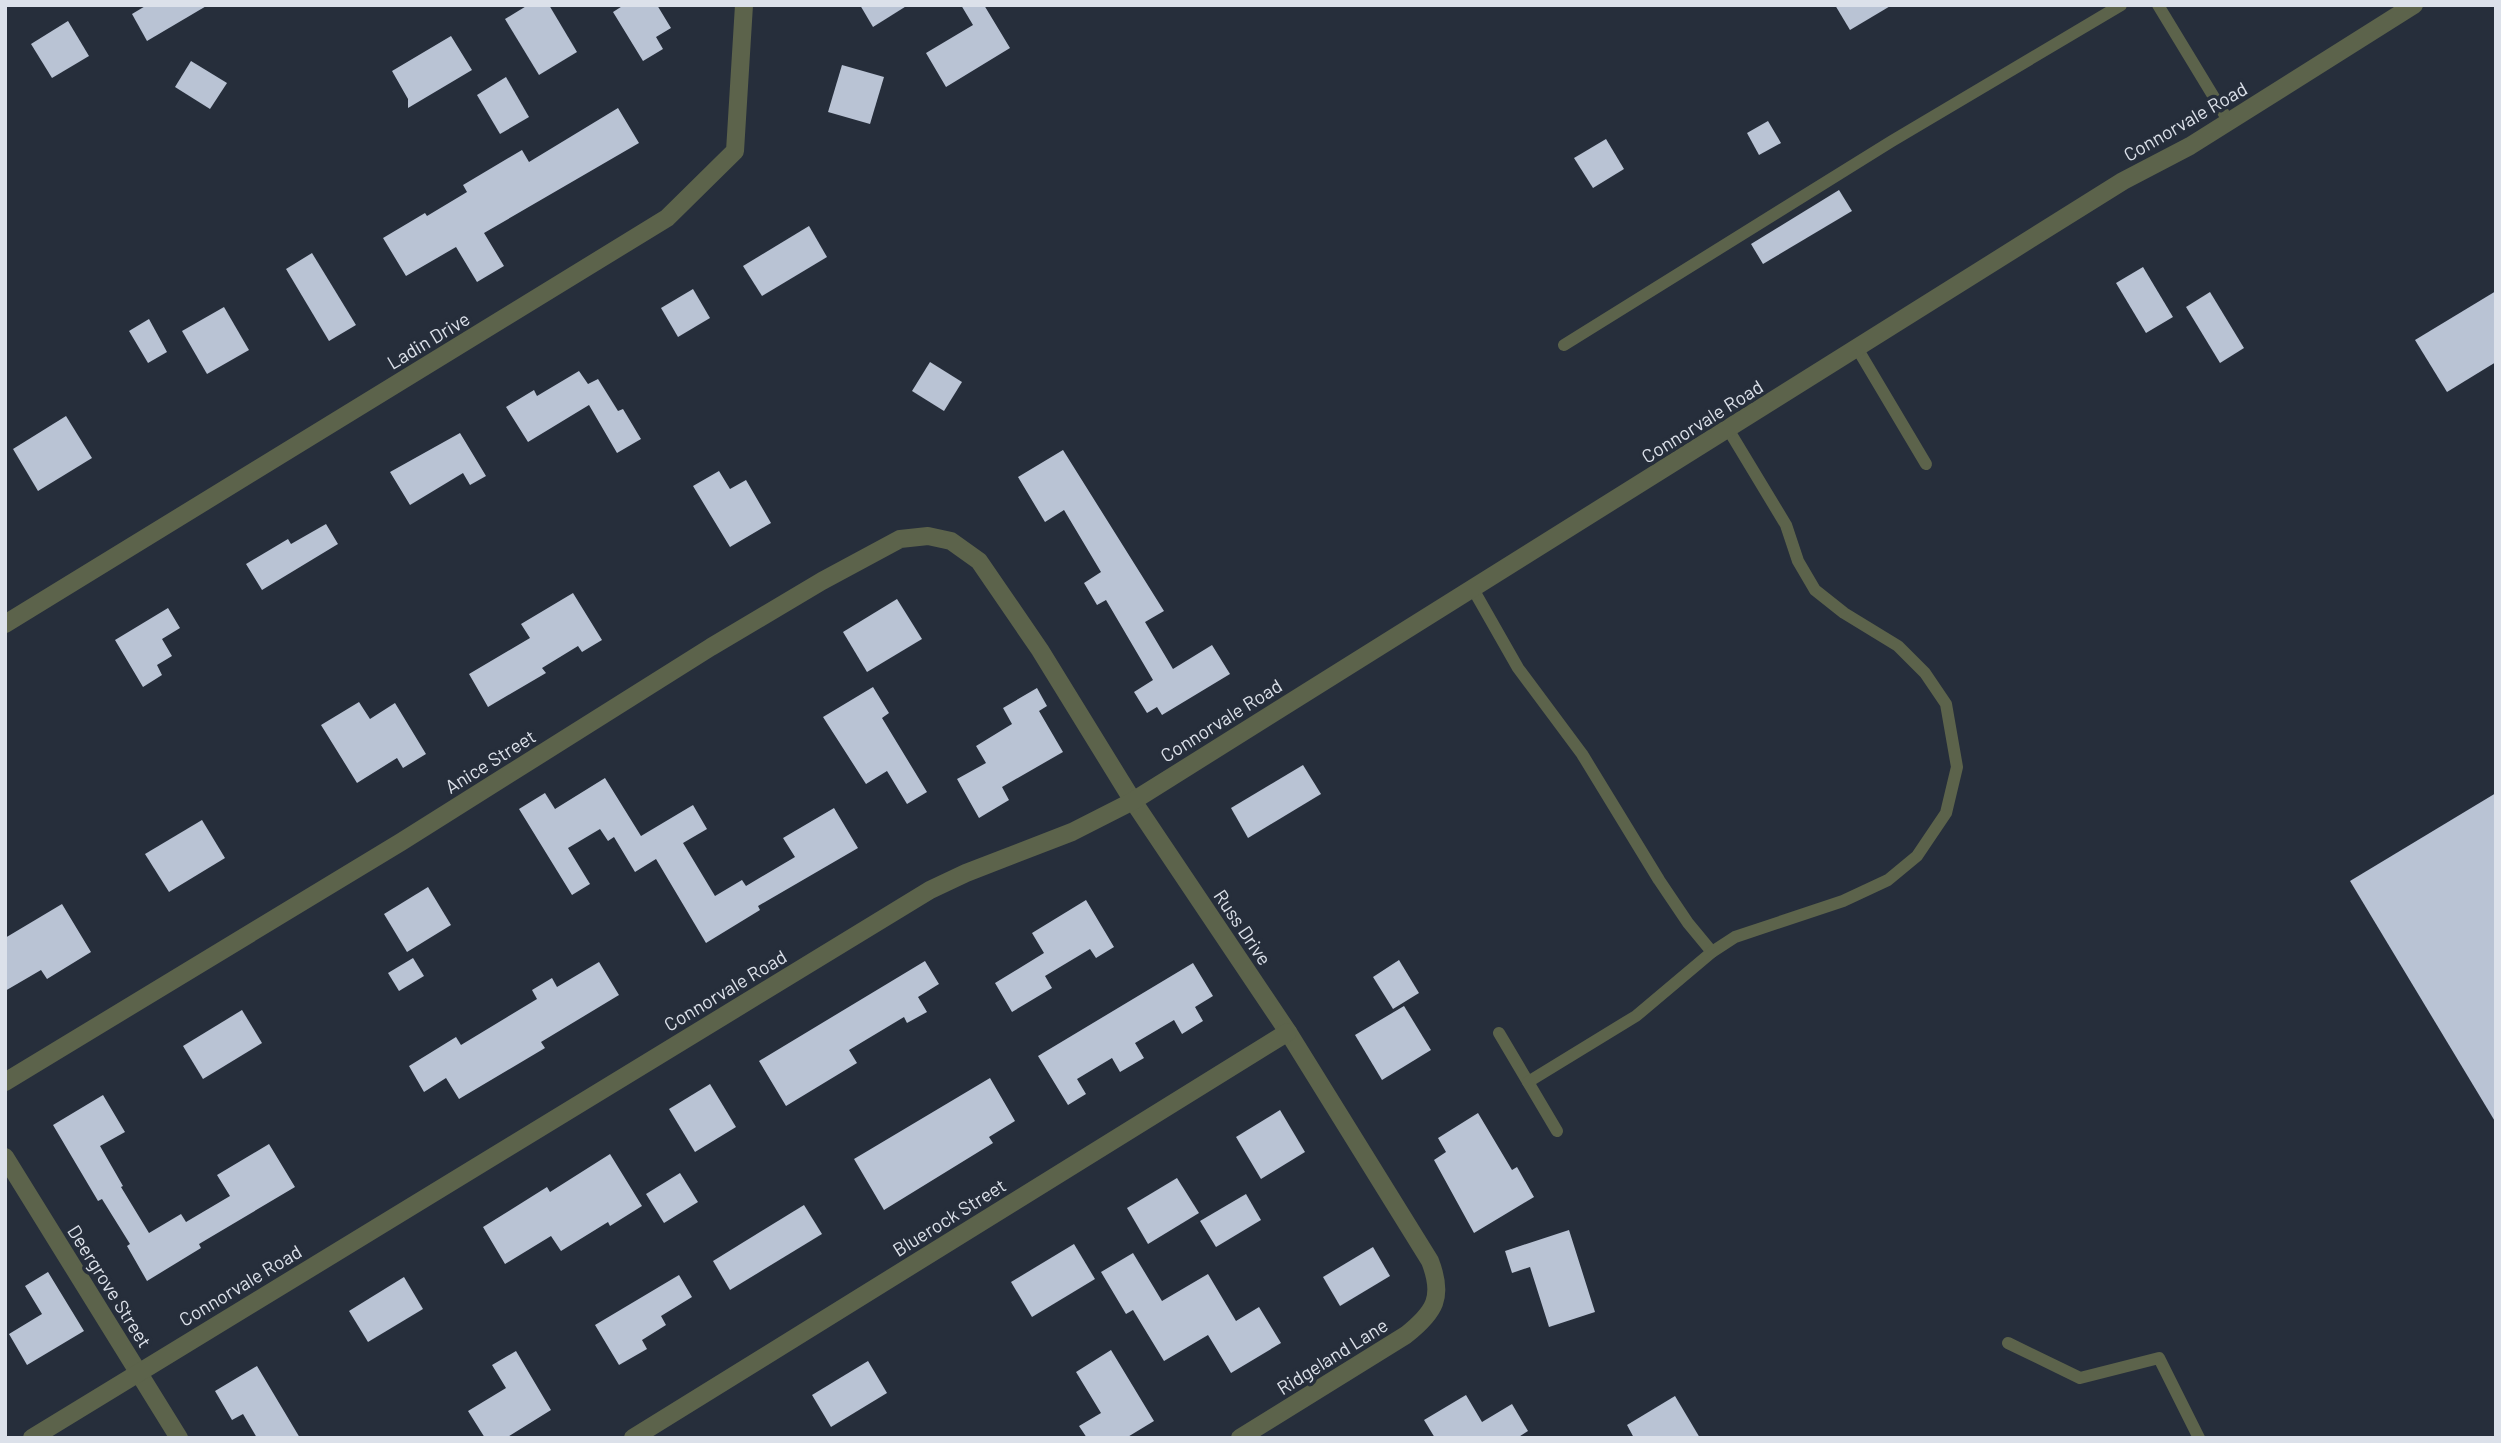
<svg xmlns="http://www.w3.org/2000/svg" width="2501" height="1443" font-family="Barlow,sans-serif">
	<rect width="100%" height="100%" fill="#262e3b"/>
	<!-- building -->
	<g fill="#b9c3d4">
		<path d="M 147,5 L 208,5 L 147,41 L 132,14 Z"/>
		<path d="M 528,5 L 549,5 L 577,52 L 539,75 L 505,19 Z"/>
		<path d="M 624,5 L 657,5 L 671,28 L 656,37 L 663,49 L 643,61 L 613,12 Z"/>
		<path d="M 860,5 L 908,5 L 873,27 Z"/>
		<path d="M 961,5 L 984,5 L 1010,48 L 946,87 L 926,53 L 973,25 Z"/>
		<path d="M 1835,5 L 1892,5 L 1850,30 Z"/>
		<path d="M 68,21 L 89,56 L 52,78 L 31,44 Z"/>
		<path d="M 451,36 L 472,70 L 408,108 L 408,99 L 392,71 Z"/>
		<path d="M 191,61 L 227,83 L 210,109 L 175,87 Z"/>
		<path d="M 842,65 L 884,77 L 870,124 L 828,112 Z"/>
		<path d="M 506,77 L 529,117 L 500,134 L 477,95 Z"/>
		<path d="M 618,108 L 639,143 L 484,233 L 504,266 L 477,282 L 456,247 L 406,276 L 383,238 L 425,213 L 427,216 L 467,192 L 463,185 L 522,150 L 529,162 Z"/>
		<path d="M 1768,121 L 1781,143 L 1759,155 L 1747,133 Z"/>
		<path d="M 1606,139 L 1624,169 L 1593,188 L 1574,158 Z"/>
		<path d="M 1839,190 L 1852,211 L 1763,264 L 1751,244 Z"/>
		<path d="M 809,226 L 827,257 L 762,296 L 743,266 Z"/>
		<path d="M 312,253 L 356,325 L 329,341 L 286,269 Z"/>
		<path d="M 2143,267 L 2173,317 L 2146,333 L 2116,283 Z"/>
		<path d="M 693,289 L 710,318 L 678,337 L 661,308 Z"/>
		<path d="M 2496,291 L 2496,362 L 2447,392 L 2415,340 Z"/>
		<path d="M 2210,292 L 2244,348 L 2220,363 L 2186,307 Z"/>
		<path d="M 224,307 L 249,350 L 207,374 L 182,331 Z"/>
		<path d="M 149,319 L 167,352 L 148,363 L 129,331 Z"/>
		<path d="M 930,362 L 962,382 L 944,411 L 912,391 Z"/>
		<path d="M 579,371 L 588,384 L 598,379 L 618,411 L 623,409 L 641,439 L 617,453 L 589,405 L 528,442 L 506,407 L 534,390 L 537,396 Z"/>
		<path d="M 66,416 L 92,458 L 38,491 L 13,449 Z"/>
		<path d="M 460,433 L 486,476 L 470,485 L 463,473 L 410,505 L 390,472 Z"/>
		<path d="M 1063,450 L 1164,611 L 1145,622 L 1173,669 L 1212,645 L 1230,674 L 1162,715 L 1157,707 L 1147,713 L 1134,692 L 1153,680 L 1106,600 L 1097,605 L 1084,583 L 1101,572 L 1064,510 L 1045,522 L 1018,477 Z"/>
		<path d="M 719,471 L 730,489 L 746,480 L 771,523 L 730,547 L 693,486 Z"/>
		<path d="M 326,524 L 338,544 L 262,590 L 246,564 L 288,539 L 291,544 Z"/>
		<path d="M 573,593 L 602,640 L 582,652 L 578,646 L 542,668 L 546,673 L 488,707 L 469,674 L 530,638 L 521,624 Z"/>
		<path d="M 897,599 L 922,639 L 867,672 L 843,632 Z"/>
		<path d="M 168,608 L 180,628 L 162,639 L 172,656 L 157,665 L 162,675 L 143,687 L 115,640 Z"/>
		<path d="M 873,687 L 889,713 L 882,718 L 927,792 L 907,804 L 887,771 L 866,784 L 823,717 Z"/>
		<path d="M 1037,688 L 1047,706 L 1039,711 L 1063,752 L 1002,787 L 1009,800 L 979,818 L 957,779 L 986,763 L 976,746 L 1012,724 L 1003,708 Z"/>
		<path d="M 359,702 L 370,719 L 395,703 L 426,754 L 403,768 L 397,758 L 357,783 L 321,725 Z"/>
		<path d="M 1303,765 L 1321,794 L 1248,838 L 1231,808 Z"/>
		<path d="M 605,778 L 641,836 L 693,805 L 707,829 L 683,843 L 715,896 L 742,880 L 746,886 L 795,857 L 783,838 L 834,808 L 858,848 L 758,906 L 760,910 L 706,943 L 656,859 L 635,872 L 614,837 L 608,841 L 600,829 L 568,848 L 590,884 L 572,895 L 519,809 L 545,793 L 555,809 Z"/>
		<path d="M 2496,793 L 2496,1123 L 2350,881 Z"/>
		<path d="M 202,820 L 225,858 L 169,892 L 145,854 Z"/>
		<path d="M 428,887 L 451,925 L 407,952 L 384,914 Z"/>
		<path d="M 1086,900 L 1114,947 L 1096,958 L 1090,949 L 1045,976 L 1052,988 L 1012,1012 L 995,983 L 1044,953 L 1032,933 Z"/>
		<path d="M 62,904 L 91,952 L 47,979 L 41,970 L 5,991 L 5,938 Z"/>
		<path d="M 413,958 L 424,976 L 399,991 L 388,973 Z"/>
		<path d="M 1399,960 L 1419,993 L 1393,1009 L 1373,977 Z"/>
		<path d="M 925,961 L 939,984 L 918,997 L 927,1012 L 907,1023 L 904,1017 L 849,1050 L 857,1063 L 786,1106 L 759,1061 Z"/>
		<path d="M 599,962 L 619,995 L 541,1042 L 545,1048 L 459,1099 L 446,1078 L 424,1092 L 409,1066 L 456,1037 L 461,1045 L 537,999 L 532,990 L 552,978 L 557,987 Z"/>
		<path d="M 1193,963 L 1213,996 L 1195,1007 L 1203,1021 L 1182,1034 L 1174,1020 L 1135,1043 L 1144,1058 L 1120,1072 L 1112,1058 L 1077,1079 L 1086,1094 L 1068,1105 L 1038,1056 Z"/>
		<path d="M 1404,1006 L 1431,1050 L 1382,1080 L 1355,1035 Z"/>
		<path d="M 242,1010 L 262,1043 L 203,1079 L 183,1046 Z"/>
		<path d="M 990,1078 L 1015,1121 L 989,1137 L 993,1143 L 884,1210 L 854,1159 Z"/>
		<path d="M 710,1084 L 736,1127 L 695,1152 L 669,1109 Z"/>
		<path d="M 103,1095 L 125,1132 L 100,1146 L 123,1186 L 121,1187 L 149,1233 L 181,1214 L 186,1222 L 230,1196 L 217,1175 L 269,1144 L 295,1187 L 199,1244 L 201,1248 L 147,1281 L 127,1246 L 130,1244 L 102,1199 L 98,1201 L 53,1125 Z"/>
		<path d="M 1280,1110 L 1305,1152 L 1261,1179 L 1236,1137 Z"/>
		<path d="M 1478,1113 L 1512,1170 L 1517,1167 L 1534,1197 L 1474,1233 L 1434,1160 L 1446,1152 L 1438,1138 Z"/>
		<path d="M 610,1154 L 642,1206 L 610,1226 L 608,1222 L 561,1251 L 551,1236 L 505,1264 L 483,1227 L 547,1187 L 550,1192 Z"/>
		<path d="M 680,1173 L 698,1202 L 664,1223 L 646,1194 Z"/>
		<path d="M 1177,1178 L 1199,1213 L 1148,1244 L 1127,1208 Z"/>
		<path d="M 1246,1194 L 1261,1220 L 1216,1247 L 1200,1221 Z"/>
		<path d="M 804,1205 L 822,1234 L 730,1290 L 713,1261 Z"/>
		<path d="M 1569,1230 L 1595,1312 L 1549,1327 L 1530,1267 L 1512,1273 L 1505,1251 Z"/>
		<path d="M 1074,1244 L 1095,1279 L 1032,1317 L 1011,1282 Z"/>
		<path d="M 1373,1247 L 1390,1276 L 1340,1306 L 1323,1277 Z"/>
		<path d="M 1133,1253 L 1162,1301 L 1208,1274 L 1236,1321 L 1259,1307 L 1281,1343 L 1231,1373 L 1208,1335 L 1164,1361 L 1133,1310 L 1126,1314 L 1101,1272 Z"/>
		<path d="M 48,1272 L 84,1331 L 27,1365 L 9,1334 L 42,1314 L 25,1286 Z"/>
		<path d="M 679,1275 L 692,1297 L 661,1316 L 666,1325 L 642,1340 L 647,1349 L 619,1365 L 595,1325 Z"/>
		<path d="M 404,1277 L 423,1309 L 368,1342 L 349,1311 Z"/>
		<path d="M 1111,1350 L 1154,1421 L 1126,1438 L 1087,1438 L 1079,1426 L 1101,1413 L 1076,1372 Z"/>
		<path d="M 516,1351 L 551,1410 L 506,1438 L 485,1438 L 468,1411 L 506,1388 L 492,1365 Z"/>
		<path d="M 868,1361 L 887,1393 L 831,1427 L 812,1395 Z"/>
		<path d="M 257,1366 L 300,1438 L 257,1438 L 243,1414 L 232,1420 L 215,1391 Z"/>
		<path d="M 1466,1395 L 1482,1422 L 1512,1404 L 1528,1431 L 1517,1438 L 1435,1438 L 1424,1420 Z"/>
		<path d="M 1675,1396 L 1700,1438 L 1634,1438 L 1627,1425 Z"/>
	</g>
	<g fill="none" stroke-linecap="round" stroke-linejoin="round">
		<!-- service -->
		<g stroke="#5c634b" stroke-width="12">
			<path d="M 2158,5 L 2229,122"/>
			<path d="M 1564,345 L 1892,141 L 2121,5"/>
			<path d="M 1857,348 L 1926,464"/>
			<path d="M 1473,589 L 1518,668 L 1582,754 L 1659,880 L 1688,923 L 1712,952"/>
			<path d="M 1499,1033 L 1528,1082"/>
			<path d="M 1557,1131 L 1528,1082 L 1636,1016 L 1712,952 L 1735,937 L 1843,901 L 1888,880 L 1917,856 L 1946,813 L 1957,767 L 1946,704 L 1925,673 L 1898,646 L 1844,613 L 1815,590 L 1798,561 L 1786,525 L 1728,429"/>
			<path d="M 2008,1343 L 2080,1378 L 2159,1358 L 2199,1438"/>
		</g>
		<!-- minor -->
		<g stroke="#5c634b" stroke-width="18">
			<path d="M 5,624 L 667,218 L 735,151 L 744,5"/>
			<path d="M 5,1082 L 401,842 L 711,647 L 822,581 L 900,539 L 928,536 L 951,541 L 979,561 L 1040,650 L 1133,801 L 1288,1032 L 1430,1261 C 1444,1297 1435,1312 1406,1335 L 1240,1438"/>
			<path d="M 5,1157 L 179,1438"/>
			<path d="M 32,1438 L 930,890 L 966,873 L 1072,832 L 1133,801 L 2123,181 L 2190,146 L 2414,5"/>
			<path d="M 633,1438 L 1288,1032"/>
		</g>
	</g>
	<g text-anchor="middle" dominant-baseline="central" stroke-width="7" stroke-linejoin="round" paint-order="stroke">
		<!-- street labels -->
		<g font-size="19" fill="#dce1ea" stroke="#262e3b">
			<text transform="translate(2185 121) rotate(-30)">Connorvale Road</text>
			<text transform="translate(428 340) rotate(-31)">Ladin Drive</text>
			<text transform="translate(1702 421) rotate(-32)">Connorvale Road</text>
			<text transform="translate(1221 720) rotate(-32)">Connorvale Road</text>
			<text transform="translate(490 761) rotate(-32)">Anice Street</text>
			<text transform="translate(1243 927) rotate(56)">Russ Drive</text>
			<text transform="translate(725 990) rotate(-31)">Connorvale Road</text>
			<text transform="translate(949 1217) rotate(-32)">Bluerock Street</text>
			<text transform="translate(240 1285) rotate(-31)">Connorvale Road</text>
			<text transform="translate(110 1286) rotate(58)">Deergrove Street</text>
			<text transform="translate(1332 1356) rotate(-32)">Ridgeland Lane</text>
		</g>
	</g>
	<!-- border -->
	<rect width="2501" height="1443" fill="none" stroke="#dce1ea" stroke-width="14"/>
</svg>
